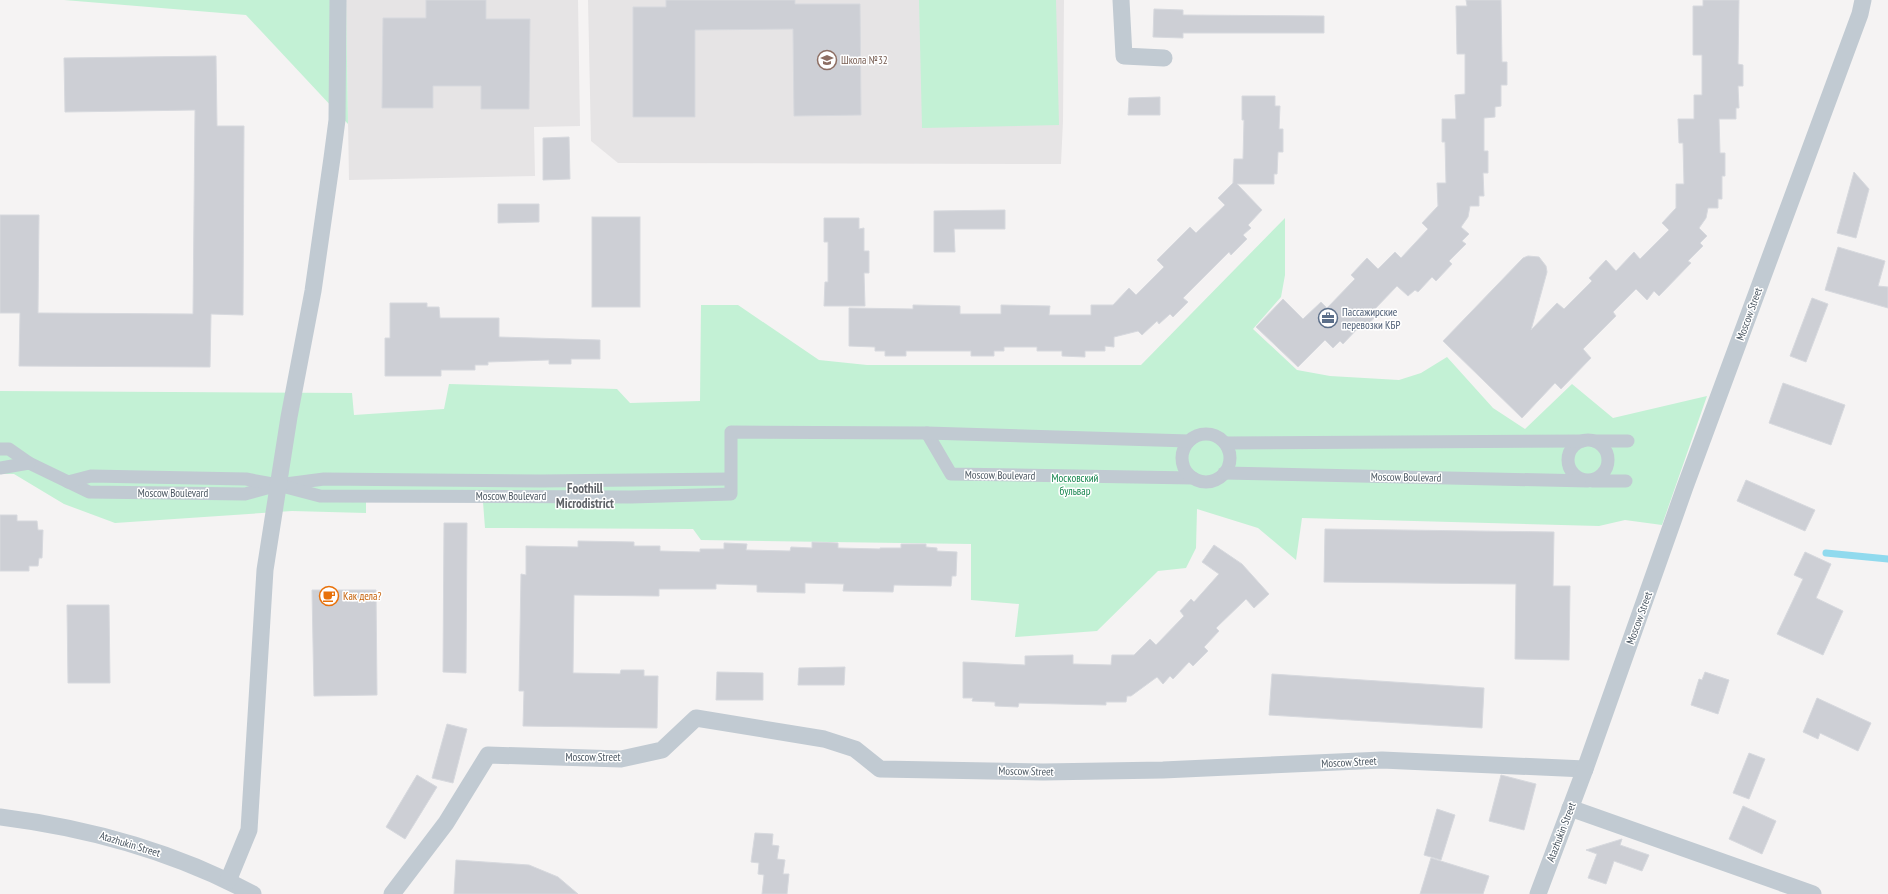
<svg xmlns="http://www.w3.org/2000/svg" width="1888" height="894" font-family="'PT Sans Narrow',sans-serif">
	<rect width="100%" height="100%" fill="#f5f3f3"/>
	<!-- education -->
	<g fill="#e6e4e5">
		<path d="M 346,0 L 578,0 L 580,126 L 534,127 L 535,176 L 349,180 Z"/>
		<path d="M 588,0 L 1064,0 L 1063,121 L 1061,164 L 618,163 L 591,141 Z"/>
	</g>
	<!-- green -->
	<g fill="#c3f1d5">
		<path d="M 64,0 L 346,0 L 348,124 L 246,15 Z"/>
		<path d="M 919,0 L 1056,0 L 1059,125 L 922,128 Z"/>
		<path d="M 1285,218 L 1285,275 L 1281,297 L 1253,329 L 1297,370 L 1330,376 L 1399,380 L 1421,373 L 1447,357 L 1493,408 L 1525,429 L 1572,384 L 1613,418 L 1707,396 L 1662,525 L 1625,520 L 1599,526 L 1302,518 L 1296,560 L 1258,528 L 1197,509 L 1196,548 L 1186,568 L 1158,571 L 1097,631 L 1015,637 L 1019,604 L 971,600 L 971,544 L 701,540 L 693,529 L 485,528 L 483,502 L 366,502 L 366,513 L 292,511 L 115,523 L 64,504 L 14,474 L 0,474 L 0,391 L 352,393 L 354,415 L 444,409 L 449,384 L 617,389 L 630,403 L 700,401 L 701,305 L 738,305 L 819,360 L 867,365 L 1141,365 Z"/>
	</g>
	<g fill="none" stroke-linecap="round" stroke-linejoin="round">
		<!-- stream -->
		<path stroke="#90daee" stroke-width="7" d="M 1826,553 L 1888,559"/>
	</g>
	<!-- building -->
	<g fill="#cdcfd5" stroke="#d7d9de">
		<path d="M 426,0 L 486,0 L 486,19 L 530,19 L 529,109 L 481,109 L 481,86 L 433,86 L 433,108 L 382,108 L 383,18 L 426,18 Z"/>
		<path d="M 666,0 L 795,0 L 795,4 L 860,4 L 861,115 L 794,116 L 793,29 L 695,30 L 695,117 L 633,117 L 633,7 L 666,7 Z"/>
		<path d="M 1466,0 L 1501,0 L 1502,62 L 1507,62 L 1507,85 L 1501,85 L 1501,106 L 1495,107 L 1495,117 L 1484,118 L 1484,151 L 1488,151 L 1488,173 L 1483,173 L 1484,196 L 1479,196 L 1479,206 L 1470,206 L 1468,217 L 1461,227 L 1469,234 L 1462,241 L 1466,244 L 1449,261 L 1452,264 L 1436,281 L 1432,277 L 1418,292 L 1415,290 L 1408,296 L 1397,286 L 1373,311 L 1377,315 L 1363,330 L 1359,327 L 1343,344 L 1340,341 L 1333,348 L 1325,340 L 1298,367 L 1256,327 L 1283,299 L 1303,319 L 1321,302 L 1327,308 L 1355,279 L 1351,275 L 1367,258 L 1378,269 L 1395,252 L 1401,258 L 1428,229 L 1422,223 L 1438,206 L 1437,183 L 1446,183 L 1445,142 L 1442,142 L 1442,119 L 1456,119 L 1455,95 L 1465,94 L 1465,54 L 1457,54 L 1456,6 L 1467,6 Z"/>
		<path d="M 1703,0 L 1739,0 L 1738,64 L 1743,65 L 1743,86 L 1738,86 L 1739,108 L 1736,108 L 1736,119 L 1719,119 L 1720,153 L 1725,153 L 1725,176 L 1722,176 L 1722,199 L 1718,199 L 1718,208 L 1708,208 L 1706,218 L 1699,228 L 1707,236 L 1700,243 L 1703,246 L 1688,261 L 1691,263 L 1659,296 L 1654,291 L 1647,300 L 1636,289 L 1613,312 L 1616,316 L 1583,349 L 1591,358 L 1561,389 L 1555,383 L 1522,418 L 1443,341 L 1523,258 L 1528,256 L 1539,257 L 1546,266 L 1547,272 L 1531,330 L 1557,303 L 1564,309 L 1592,281 L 1589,278 L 1606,260 L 1616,271 L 1634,252 L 1640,259 L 1669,230 L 1662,223 L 1676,208 L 1676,184 L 1684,184 L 1683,143 L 1679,143 L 1678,119 L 1694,119 L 1694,95 L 1702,95 L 1702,55 L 1693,55 L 1693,6 L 1703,6 Z"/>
		<path d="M 1154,9 L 1183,10 L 1183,15 L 1324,16 L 1324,33 L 1183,33 L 1183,38 L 1153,37 Z"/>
		<path d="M 216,56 L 217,126 L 244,126 L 243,315 L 211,314 L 210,367 L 19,366 L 20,313 L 0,313 L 0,215 L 39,215 L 38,313 L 193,314 L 195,110 L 65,112 L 64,58 Z"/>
		<path d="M 1242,96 L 1275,96 L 1275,106 L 1280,106 L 1279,129 L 1283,129 L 1283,152 L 1278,152 L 1277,174 L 1274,174 L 1274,184 L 1237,184 L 1262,210 L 1248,225 L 1251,228 L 1243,235 L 1247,239 L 1231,255 L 1229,252 L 1183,298 L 1188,302 L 1173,317 L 1170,314 L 1159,324 L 1157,321 L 1142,335 L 1138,331 L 1114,337 L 1114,347 L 1105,346 L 1105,351 L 1085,351 L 1085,357 L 1062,356 L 1062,351 L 1037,351 L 1037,347 L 1004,347 L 1004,351 L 994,351 L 994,356 L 971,356 L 971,351 L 906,351 L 906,356 L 885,356 L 885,351 L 875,351 L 875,347 L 849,346 L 849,308 L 913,309 L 913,305 L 960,306 L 960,314 L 1001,314 L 1001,305 L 1050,306 L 1049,315 L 1091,315 L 1091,305 L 1113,305 L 1129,288 L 1136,295 L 1164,267 L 1157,260 L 1190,227 L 1196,233 L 1225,205 L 1218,198 L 1233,183 L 1234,159 L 1243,159 L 1244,120 L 1242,120 Z"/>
		<path d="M 1160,97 L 1160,115 L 1128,115 L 1129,98 Z"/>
		<path d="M 569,137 L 570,179 L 543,180 L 543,138 Z"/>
		<path d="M 1854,172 L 1869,189 L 1856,238 L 1837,233 Z"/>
		<path d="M 498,204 L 539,204 L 539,222 L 498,223 Z"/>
		<path d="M 1005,210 L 1005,229 L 954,229 L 955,252 L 934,252 L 934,211 Z"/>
		<rect x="592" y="217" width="48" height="90"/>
		<path d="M 824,218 L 859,218 L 859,229 L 864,228 L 864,251 L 869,251 L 869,273 L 864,273 L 865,306 L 824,306 L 825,282 L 828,282 L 828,242 L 824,242 Z"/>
		<path d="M 1838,247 L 1885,261 L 1878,286 L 1888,287 L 1888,308 L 1825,290 Z"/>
		<path d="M 1812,298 L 1828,304 L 1806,362 L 1790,356 Z"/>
		<path d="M 390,303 L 427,303 L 427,307 L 439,307 L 440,318 L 499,318 L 499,337 L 600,340 L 600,359 L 571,359 L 571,364 L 549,364 L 549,360 L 488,362 L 488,365 L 475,365 L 475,370 L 441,370 L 441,376 L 385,376 L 385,338 L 390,338 Z"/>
		<path d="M 1783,383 L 1845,405 L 1831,445 L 1769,423 Z"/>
		<path d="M 1746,480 L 1815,510 L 1805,531 L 1737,501 Z"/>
		<path d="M 0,515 L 17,515 L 17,521 L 37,521 L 38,530 L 43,530 L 42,558 L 39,558 L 38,566 L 29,566 L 29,571 L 0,571 Z"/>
		<path d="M 444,523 L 467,523 L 466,673 L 443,672 Z"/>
		<path d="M 1325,529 L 1554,532 L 1553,586 L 1570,586 L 1569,660 L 1515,659 L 1516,584 L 1324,582 Z"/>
		<path d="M 578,541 L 634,542 L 634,546 L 660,546 L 660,551 L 700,552 L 700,549 L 724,549 L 724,543 L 747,544 L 746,550 L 790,551 L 791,547 L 812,548 L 812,542 L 838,543 L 838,548 L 880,549 L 880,548 L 901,548 L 901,544 L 926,544 L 926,547 L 937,548 L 937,551 L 957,552 L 956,576 L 952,576 L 951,586 L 894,585 L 893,592 L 843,591 L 844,584 L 805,583 L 805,593 L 757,592 L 757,585 L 716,584 L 716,589 L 659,589 L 659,596 L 574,595 L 573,673 L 620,674 L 621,670 L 644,670 L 644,676 L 658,676 L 657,728 L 523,726 L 524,691 L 519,691 L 521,574 L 526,575 L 526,546 L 578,547 Z"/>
		<path d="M 1214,545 L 1242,564 L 1269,594 L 1254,608 L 1246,599 L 1216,628 L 1219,631 L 1204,647 L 1208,651 L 1193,666 L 1189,662 L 1173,679 L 1170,676 L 1163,684 L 1157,677 L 1131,696 L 1127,696 L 1126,702 L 1106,702 L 1106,705 L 1019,703 L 1018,707 L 995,706 L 995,702 L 972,701 L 973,698 L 963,698 L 963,662 L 1025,665 L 1025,656 L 1073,655 L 1073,664 L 1111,665 L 1112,655 L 1134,655 L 1150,639 L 1156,645 L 1184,616 L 1180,611 L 1191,599 L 1194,602 L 1219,574 L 1202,562 Z"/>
		<path d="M 1805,552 L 1831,564 L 1816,598 L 1843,611 L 1823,655 L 1777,634 L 1803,579 L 1794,575 Z"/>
		<path d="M 312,590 L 376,590 L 377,695 L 314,696 Z"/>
		<path d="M 67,605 L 109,605 L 110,683 L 68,683 Z"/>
		<path d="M 845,667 L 844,685 L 798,685 L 799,668 Z"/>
		<path d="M 717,672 L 763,673 L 763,700 L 716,700 Z"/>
		<path d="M 1705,672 L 1729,680 L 1718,714 L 1691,705 L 1699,679 L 1702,680 Z"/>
		<path d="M 1272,674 L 1484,688 L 1482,728 L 1269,715 Z"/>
		<path d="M 1817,698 L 1871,723 L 1858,751 L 1820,733 L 1818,739 L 1803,732 Z"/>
		<path d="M 447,724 L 467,729 L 453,783 L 432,778 Z"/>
		<path d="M 1749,753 L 1765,759 L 1749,799 L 1733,793 Z"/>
		<path d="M 417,775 L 437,787 L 405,839 L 386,827 Z"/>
		<path d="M 1501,775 L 1536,784 L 1524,830 L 1489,821 Z"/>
		<path d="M 1743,806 L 1776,821 L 1762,854 L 1729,839 Z"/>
		<path d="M 1437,809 L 1455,815 L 1441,860 L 1424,855 Z"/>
		<path d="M 755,833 L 773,834 L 772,845 L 779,846 L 777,859 L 785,860 L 783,874 L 789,874 L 787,894 L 762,894 L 764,875 L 758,874 L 759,863 L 751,862 Z"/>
		<path d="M 1622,839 L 1620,845 L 1649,855 L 1642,871 L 1614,861 L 1606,884 L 1588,878 L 1597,854 L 1586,850 Z"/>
		<path d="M 1431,858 L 1489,876 L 1483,894 L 1420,894 Z"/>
		<path d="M 456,860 L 529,865 L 558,877 L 578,894 L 454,894 Z"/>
	</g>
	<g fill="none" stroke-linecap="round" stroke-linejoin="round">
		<!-- pedestrian -->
		<g stroke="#c1cad2" stroke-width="13">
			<path d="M 927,433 L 951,474 L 1193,478"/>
			<circle cx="1206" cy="458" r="24"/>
			<circle cx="1588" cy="460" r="20"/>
			<path d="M 1594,441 L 1628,441"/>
			<path d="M 1225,443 L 1583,441"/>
			<path d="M 0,449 L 9,449 L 29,463 L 89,492 L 245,494 L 278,485 L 324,479 L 540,481 L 729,479"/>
			<path d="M 0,468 L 29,463"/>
			<path d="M 1224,473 L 1588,481"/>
			<path d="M 1592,481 L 1626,481"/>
			<path d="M 68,482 L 91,476 L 246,479 L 278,485 L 320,496 L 631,497 L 731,494 L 731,432 L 927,433 L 1189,441"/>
		</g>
		<!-- minor -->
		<g stroke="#c1cad2" stroke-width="17">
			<path d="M 1121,0 L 1124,56 L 1164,58"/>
			<path d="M 1570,808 L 1813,894"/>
			<path d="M 0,817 C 88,828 175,852 253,894"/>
			<path d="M 228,881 L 249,830 L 265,570 L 289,417 L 313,291 L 332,158 L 337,120 L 338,0"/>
			<path d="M 392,894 L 446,823 L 488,755 L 621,759 L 662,750 L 696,718 L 824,739 L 855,749 L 880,769 L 1043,772 L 1163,770 L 1382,760 L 1585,769"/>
			<path d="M 1538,894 L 1585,769 L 1685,487 L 1860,14 L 1863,0"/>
		</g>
	</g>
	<!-- icons -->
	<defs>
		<symbol id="school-ring" viewBox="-11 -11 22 22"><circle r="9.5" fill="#fff" stroke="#8d6e63" stroke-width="1.5"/><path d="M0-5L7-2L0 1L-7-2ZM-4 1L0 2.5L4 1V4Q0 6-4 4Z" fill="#8d6e63"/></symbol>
		<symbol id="office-ring" viewBox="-11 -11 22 22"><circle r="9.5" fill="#fff" stroke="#5c6f8a" stroke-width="1.5"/><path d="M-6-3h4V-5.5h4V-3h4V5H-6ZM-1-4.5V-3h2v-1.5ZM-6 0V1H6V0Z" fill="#5c6f8a"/></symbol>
		<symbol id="cafe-ring" viewBox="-11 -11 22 22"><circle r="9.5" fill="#fff" stroke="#e8710a" stroke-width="1.5"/><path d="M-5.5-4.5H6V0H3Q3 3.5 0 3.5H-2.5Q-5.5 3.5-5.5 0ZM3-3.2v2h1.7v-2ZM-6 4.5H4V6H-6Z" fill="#e8710a"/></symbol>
	</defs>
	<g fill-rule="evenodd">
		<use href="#school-ring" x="816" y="49" width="22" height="22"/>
		<use href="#office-ring" x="1317" y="307" width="22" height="22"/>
		<use href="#cafe-ring" x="318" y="585" width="22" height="22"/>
	</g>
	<g text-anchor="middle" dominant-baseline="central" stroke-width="3" stroke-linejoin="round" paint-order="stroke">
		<!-- education labels -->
		<g font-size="11" fill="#785e54" stroke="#fff" text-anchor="start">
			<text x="841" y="60">Школа №32</text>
		</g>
		<!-- service labels -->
		<g font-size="11" fill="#4e5e75" stroke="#fff" text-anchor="start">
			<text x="1342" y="312">Пассажирские<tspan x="1342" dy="13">перевозки КБР</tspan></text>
		</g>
		<!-- street labels -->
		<g font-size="11" fill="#4a5661" stroke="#fff">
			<text transform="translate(1749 314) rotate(-70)">Moscow Street</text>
			<text transform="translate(1000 475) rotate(1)">Moscow Boulevard</text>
			<text transform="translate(1406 477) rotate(1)">Moscow Boulevard</text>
			<text x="173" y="493">Moscow Boulevard</text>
			<text x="511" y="496">Moscow Boulevard</text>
			<text transform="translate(1639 618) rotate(-70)">Moscow Street</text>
			<text x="593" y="757">Moscow Street</text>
			<text transform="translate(1349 762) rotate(-3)">Moscow Street</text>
			<text transform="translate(1026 771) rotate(1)">Moscow Street</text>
			<text transform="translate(1561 832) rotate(-69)">Atazhukin Street</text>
			<text transform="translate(130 844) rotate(17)">Atazhukin Street</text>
		</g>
		<!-- park labels -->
		<g font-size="11" fill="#17864f" stroke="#fff">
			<text x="1075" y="478">Московский<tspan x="1075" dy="13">бульвар</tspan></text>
		</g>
		<!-- food labels -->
		<g font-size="11" fill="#c56008" stroke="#fff" text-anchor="start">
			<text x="343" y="596">Как дела?</text>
		</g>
		<!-- quarter labels -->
		<g font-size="13" font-weight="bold" fill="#5f6368" stroke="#fff">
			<text x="585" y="488">Foothill<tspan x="585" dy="15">Microdistrict</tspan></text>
		</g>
	</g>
</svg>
